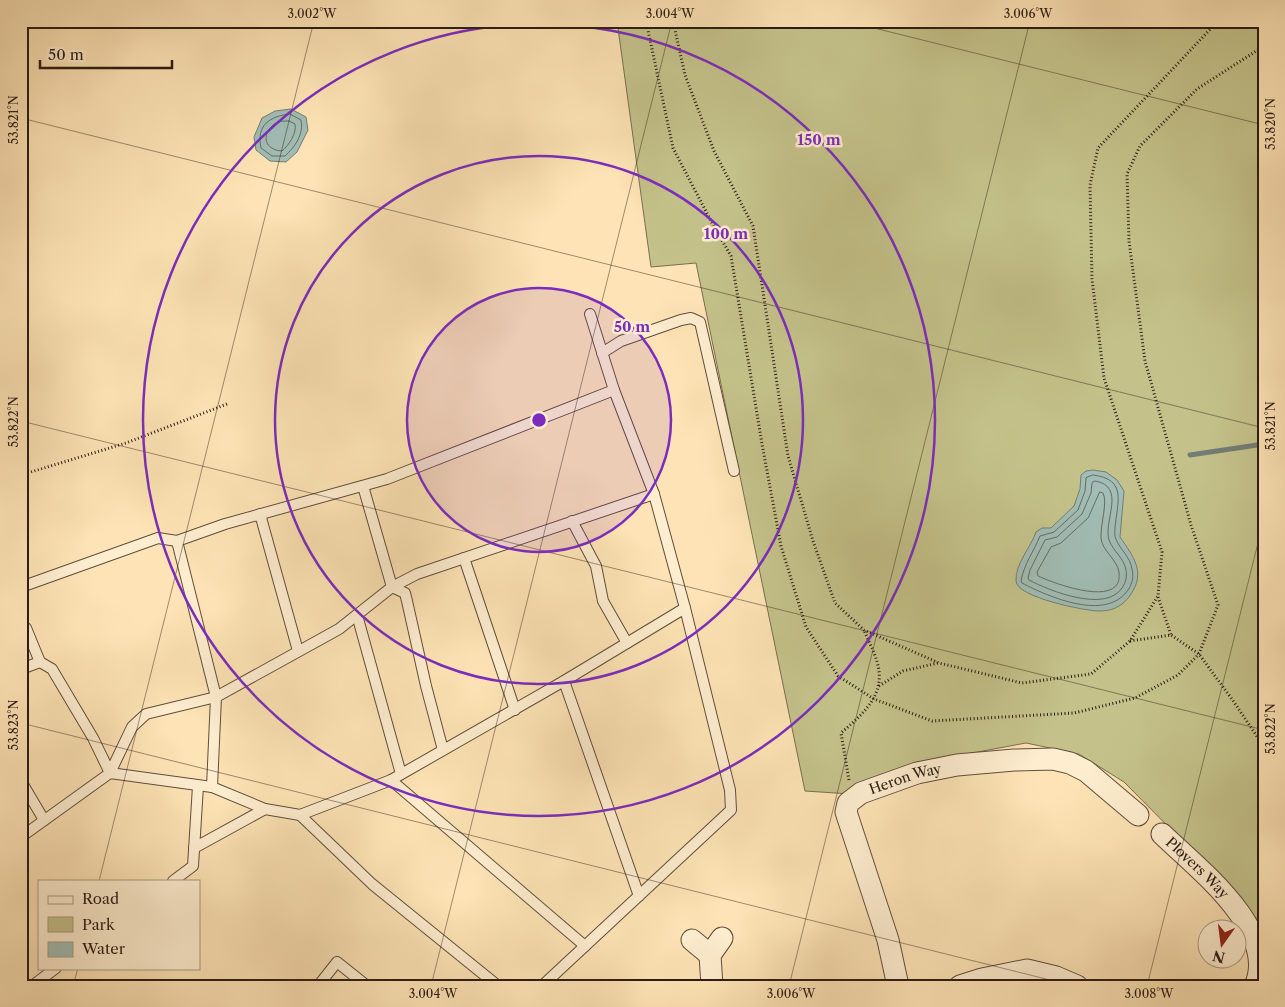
<svg xmlns="http://www.w3.org/2000/svg" width="1285" height="1007" font-family="'Libre Caslon Text',serif">
	<rect width="100%" height="100%" fill="#fde3b5"/>
	<filter id="stains"><feTurbulence type="fractalNoise" baseFrequency=".004" numOctaves="4"/><feColorMatrix values="0 0 0 0 .2 0 0 0 0 .09 0 0 0 0 .02 0 0 0 .5 -.17"/></filter>
	<radialGradient id="worn" r=".72"><stop offset=".6" stop-color="#630" stop-opacity="0"/><stop offset="1" stop-color="#630" stop-opacity=".3"/></radialGradient>
	<!-- green -->
	<path fill="#c4c28a" stroke="#786f4f" d="M 617,21 L 1264,21 L 1264,935 L 1258,920 L 1227,886 L 1124,782 L 1079,754 L 1026,743 L 940,759 L 851,794 L 805,791 L 696,263 L 651,267 Z"/>
	<!-- water -->
	<g fill="#a1bdb5" stroke="#727d75">
		<path d="M 291,109 L 306,117 L 308,130 L 297,152 L 286,162 L 270,161 L 256,150 L 254,137 L 262,118 L 275,111 Z"/>
		<path d="M 1093,470 L 1106,472 L 1117,480 L 1124,491 L 1120,537 C 1133,556 1146,572 1131,594 C 1128,599 1122,605 1117,607 C 1113,610 1104,611 1099,611 C 1085,611 1016,597 1016,581 C 1015,564 1031,547 1036,532 L 1042,528 L 1051,528 L 1074,506 L 1080,489 L 1081,475 L 1086,471 Z"/>
	</g>
	<g fill="none" stroke-linecap="round" stroke-linejoin="round">
		<!-- shore -->
		<g stroke="#666c64" stroke-width="1">
			<path d="M 290,114 L 301,120 C 304,134 295,147 285,156 L 272,156 L 261,148 C 256,125 270,116 290,114 Z"/>
			<path d="M 289,121 L 295,124 C 297,133 289,145 282,151 C 265,150 261,136 273,125 C 277,121 283,121 289,121 Z"/>
			<path d="M 1093,475 C 1128,479 1117,503 1115,528 C 1115,531 1114,536 1116,539 C 1120,550 1130,556 1132,569 C 1134,577 1132,584 1128,590 C 1106,622 1049,597 1022,583 L 1021,581 C 1024,564 1034,551 1040,536 L 1054,532 L 1078,510 L 1085,491 L 1086,478 Z"/>
			<path d="M 1095,481 C 1127,486 1103,521 1109,540 C 1113,551 1124,558 1126,570 C 1127,577 1126,582 1122,588 C 1105,613 1050,591 1029,580 L 1028,578 L 1030,570 L 1045,540 L 1057,537 L 1082,514 L 1091,493 L 1092,483 Z"/>
			<path d="M 1100,492 L 1103,493 C 1108,502 1100,526 1101,538 C 1102,551 1117,559 1119,572 C 1124,610 1053,583 1038,576 L 1037,572 L 1051,547 L 1061,543 L 1088,518 Z"/>
		</g>
		<!-- stream -->
		<path stroke="#727d75" stroke-width="5" d="M 1190,455 L 1264,444"/>
		<defs>
			<g id="lane">
				<path d="M 602,353 L 621,341 L 681,320 L 691,318 L 700,322 L 734,471"/>
				<path d="M 363,486 L 392,587 L 405,593 L 407,601 L 426,686 L 443,750"/>
				<path d="M 260,514 L 298,651"/>
				<path d="M 572,521 L 596,566 L 603,601 L 627,643"/>
				<path d="M 464,558 L 515,710"/>
				<path d="M 21,587 L 158,538 L 177,541"/>
				<path d="M 357,615 L 401,774"/>
				<path d="M 26,628 L 40,662 L 52,669 L 93,738 L 110,773"/>
				<path d="M 21,669 L 40,662"/>
				<path d="M 564,681 L 639,896"/>
				<path d="M 110,773 L 132,727 L 146,714 L 216,697 L 339,629 L 392,587 L 417,574 L 654,494"/>
				<path d="M 391,780 L 585,946"/>
				<path d="M 21,781 L 44,820"/>
				<path d="M 212,787 L 216,697 L 177,541 L 225,524 L 387,479 L 614,390"/>
				<path d="M 300,815 L 391,780 L 564,681 L 685,608"/>
				<path d="M 21,837 L 110,773 L 212,787 L 265,809 L 300,815 L 372,884 L 498,986"/>
				<path d="M 194,848 L 265,809"/>
				<path d="M 173,881 L 193,866 L 198,786"/>
				<path d="M 32,986 L 56,968"/>
				<path d="M 318,986 L 337,962 L 367,986"/>
				<path d="M 542,986 L 731,810 L 730,790 L 685,608 L 654,494 L 614,390 L 590,314"/>
			</g>
			<g id="street">
				<path id="s1" d="M 1162,834 C 1196,867 1280,931 1255,986"/>
				<path d="M 692,940 L 710,955"/>
				<path d="M 712,986 L 710,955 L 722,938"/>
				<path id="s2" d="M 898,986 L 888,940 L 846,812 L 848,803 L 861,793 L 917,773 L 957,765 L 1014,760 L 1053,759 L 1070,763 L 1086,771 L 1138,815"/>
				<path d="M 960,986 L 982,979 L 1027,970 L 1056,977 L 1077,986"/>
			</g>
		</defs>
		<!-- lane casing -->
		<use href="#lane" stroke="#604e3c" stroke-width="12"/>
		<!-- street casing -->
		<use href="#street" stroke="#604e3c" stroke-width="23"/>
		<!-- path -->
		<g stroke="#2b1c14" stroke-width="3" stroke-dasharray="1 2.5" stroke-linecap="butt">
			<path d="M 646,21 L 673,148 L 712,223 L 731,256 L 762,444 L 781,546 L 806,627 L 838,676 L 874,699 L 932,721 L 1074,713 L 1135,698 L 1178,675 L 1199,654 L 1218,605 L 1191,525 L 1145,361 L 1129,241 L 1127,174 L 1140,146 L 1197,89 L 1264,46"/>
			<path d="M 673,21 L 685,75 L 714,151 L 753,226 L 788,456 L 813,541 L 835,603 L 864,630 L 939,663 L 1022,683 L 1091,674 L 1130,641 L 1158,596 L 1162,552 L 1104,378 L 1092,279 L 1090,185 L 1098,148 L 1218,21"/>
			<path d="M 21,475 L 126,443 L 227,404"/>
			<path d="M 1158,597 L 1171,635"/>
			<path d="M 1130,641 L 1171,635 L 1199,654 L 1234,702 L 1264,747"/>
			<path d="M 879,686 L 903,671 L 938,663"/>
			<path d="M 849,780 L 841,733 C 863,714 887,694 877,662 C 874,651 868,640 864,630"/>
		</g>
		<!-- lane -->
		<use href="#lane" stroke="#feedcf" stroke-width="10"/>
		<!-- street -->
		<use href="#street" stroke="#feedcf" stroke-width="21"/>
	</g>
	<!-- ticks -->
	<path fill="none" stroke="#2b1c14" stroke-width="1" stroke-opacity="0.45" d="M 846,21 L 1264,125M 21,118 L 1264,428M 21,421 L 1264,730M 21,723 L 1074,986M 99,881 L 314,21M 73,986 L 78,968M 431,986 L 672,21M 789,986 L 1030,21M 1147,986 L 1264,519"/>
	<!-- distance rings -->
	<circle cx="539" cy="420" r="132" fill="#7b2cbf" fill-opacity=".12"/>
	<g fill="none" stroke="#7b2cbf" stroke-width="2.5">
		<circle cx="539" cy="420" r="132"/>
		<circle cx="539" cy="420" r="264"/>
		<circle cx="539" cy="420" r="396"/>
	</g>
	<g text-anchor="middle" dominant-baseline="central" stroke-width="5" stroke-linejoin="round" paint-order="stroke">
		<!-- street labels -->
		<g font-size="14" fill="#2b1c14" stroke="#feedcf">
			<text stroke="none"><textPath href="#s2" startOffset="254">Heron Way</textPath></text>
			<text stroke="none"><textPath href="#s1" startOffset="49">Plovers Way</textPath></text>
		</g>
	</g>
	<circle cx="539" cy="420" r="8" fill="#7b2cbf" stroke="#feedcf" stroke-width="2.5"/>
	<g font-size="15" text-anchor="middle" font-weight="bold" fill="#7b2cbf" stroke="#feedcf" stroke-width="5" stroke-linejoin="round" paint-order="stroke">
		<text x="819" y="145">150 m</text>
		<text x="726" y="239">100 m</text>
		<text x="632" y="332">50 m</text>
	</g>
	<!-- margin -->
	<rect width="1285" height="1007" fill="none" stroke="#fde3b5" stroke-width="55"/>
	<!-- legend -->
	<rect x="38" y="880" width="162" height="90" fill="#feedcf" stroke="#aa9984"/>
	<rect x="48" y="896" width="25" height="8" fill="#feedcf" stroke="#aa9984"/>
	<text x="82" y="904" font-size="15" fill="#2b1c14">Road</text>
	<rect x="48" y="917" width="25" height="15" fill="#c4c28a" stroke="#aa9984"/>
	<text x="82" y="930" font-size="15" fill="#2b1c14">Park</text>
	<rect x="48" y="942" width="25" height="15" fill="#a1bdb5" stroke="#aa9984"/>
	<text x="82" y="954" font-size="15" fill="#2b1c14">Water</text>
	<!-- north arrow -->
	<g transform="translate(1222 944) rotate(194)"><circle r="24" fill="#feedcf" stroke="#aa9984"/>
	<path d="M0-4L9 19L0 12L-9 19Z" fill="#8f2418"/>
	<text y="-8" font-size="14" font-weight="bold" text-anchor="middle" fill="#2b1c14">N</text>
	</g>
	<!-- scale -->
	<path d="M40 60v8h132v-8" fill="none" stroke="#2b1c14" stroke-width="2.5"/>
	<text x="48" y="60" font-size="15" fill="#2b1c14" stroke="#feedcf" stroke-width="4" paint-order="stroke">50 m</text>
	<rect x="28" y="28" width="1230" height="952" fill="none" stroke="#2b1c14" stroke-width="2"/>
	<g font-size="12" text-anchor="middle" fill="#2b1c14">
		<text x="312" y="18">3.002°W</text>
		<text x="670" y="18">3.004°W</text>
		<text x="1028" y="18">3.006°W</text>
		<text transform="translate(14 120) rotate(-90)" y="4">53.821°N</text>
		<text transform="translate(1271 124) rotate(-90)" y="4">53.820°N</text>
		<text transform="translate(14 422) rotate(-90)" y="4">53.822°N</text>
		<text transform="translate(1271 426) rotate(-90)" y="4">53.821°N</text>
		<text transform="translate(14 725) rotate(-90)" y="4">53.823°N</text>
		<text transform="translate(1271 729) rotate(-90)" y="4">53.822°N</text>
		<text x="433" y="998">3.004°W</text>
		<text x="791" y="998">3.006°W</text>
		<text x="1149" y="998">3.008°W</text>
	</g>
	<rect width="100%" height="100%" filter="url(#stains)"/>
	<rect width="100%" height="100%" fill="url(#worn)"/>
</svg>
